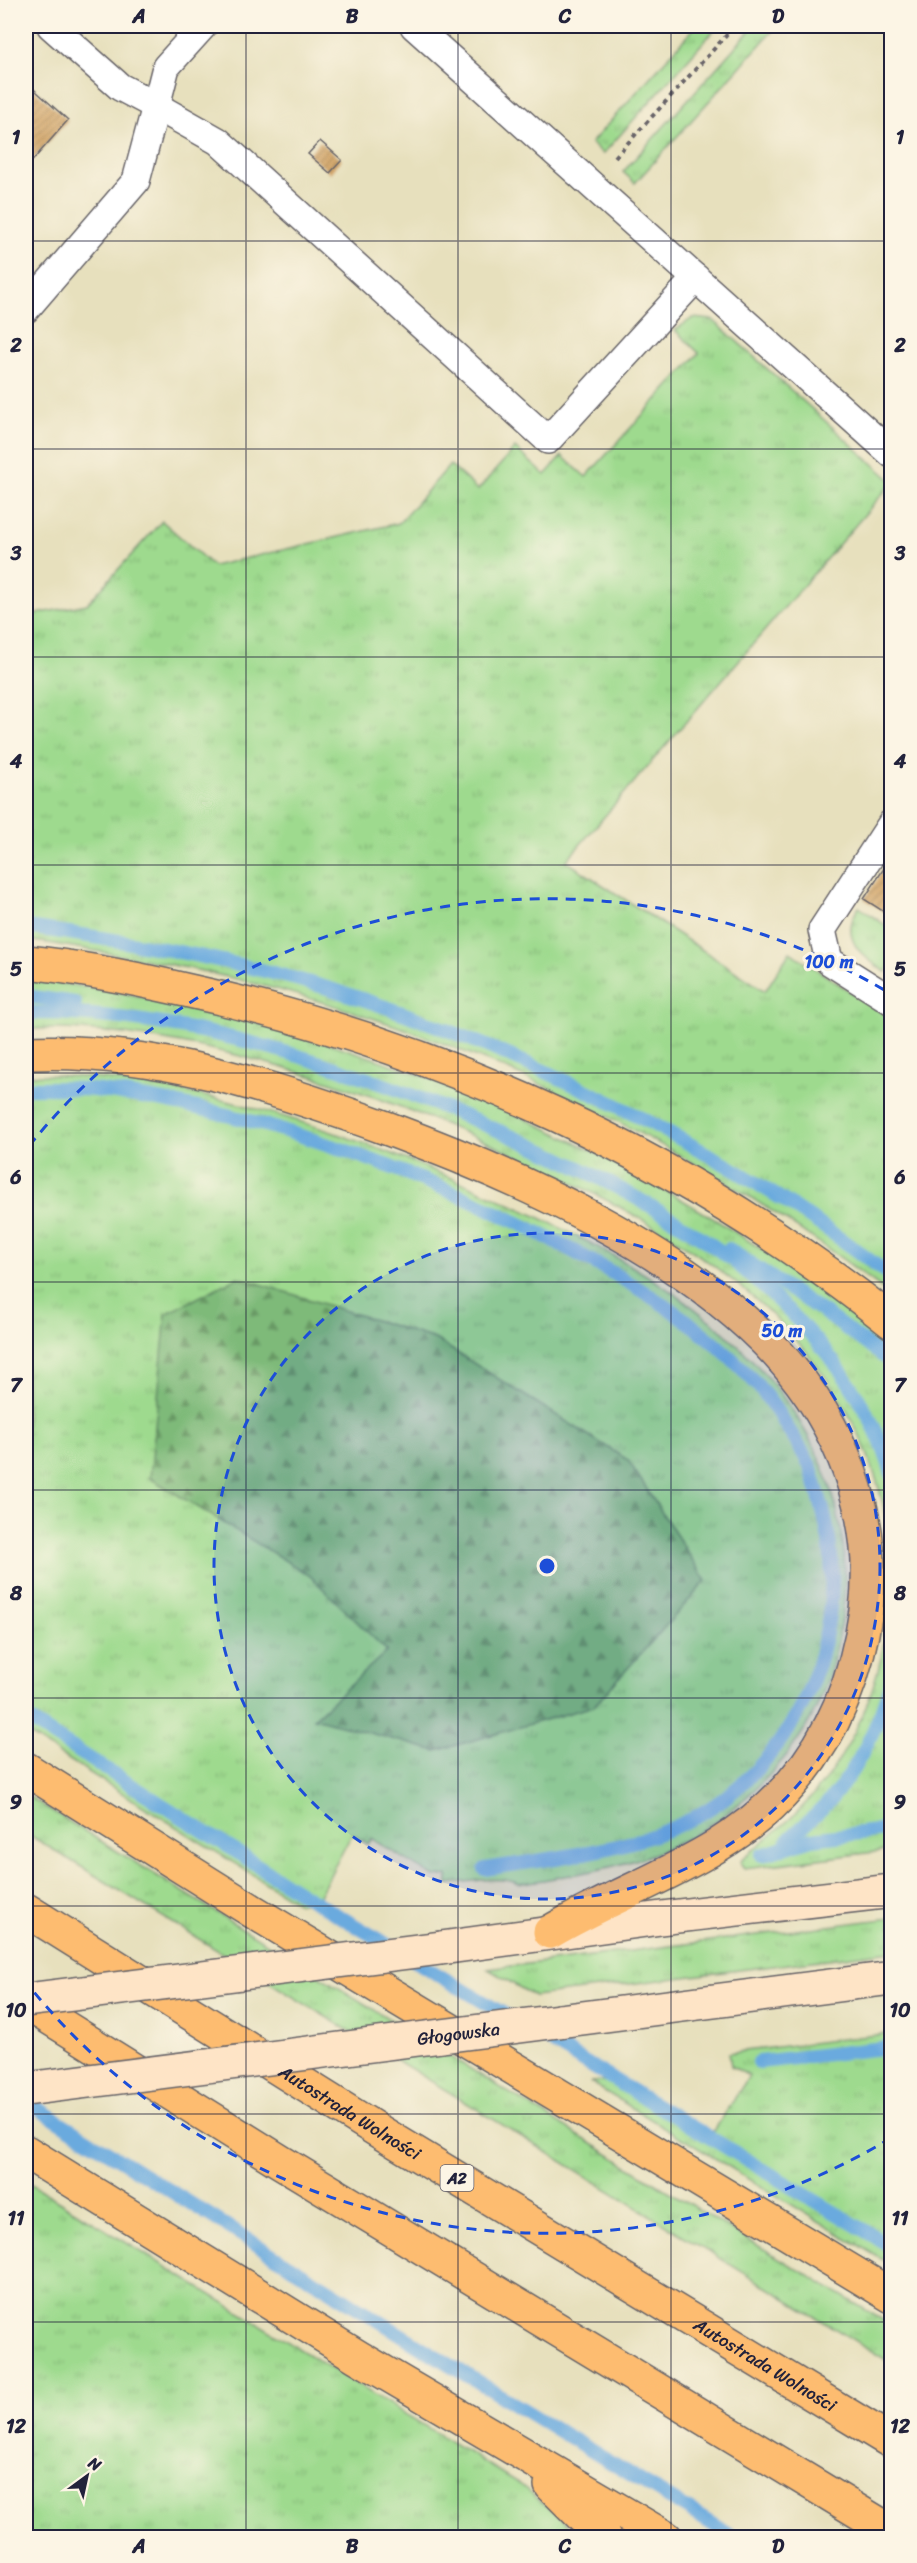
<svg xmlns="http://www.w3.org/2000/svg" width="917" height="2563" font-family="Sriracha,sans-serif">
	<defs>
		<pattern id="grass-tufts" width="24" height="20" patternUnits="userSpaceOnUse" patternTransform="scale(1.5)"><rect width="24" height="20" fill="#9eda8e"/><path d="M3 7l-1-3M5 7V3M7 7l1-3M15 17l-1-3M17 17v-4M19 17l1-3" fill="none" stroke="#88bb7b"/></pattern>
		<pattern id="forest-firs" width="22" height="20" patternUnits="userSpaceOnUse" patternTransform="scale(1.5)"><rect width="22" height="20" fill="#7eba79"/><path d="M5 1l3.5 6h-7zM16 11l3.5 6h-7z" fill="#679764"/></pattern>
		<pattern id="building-hatch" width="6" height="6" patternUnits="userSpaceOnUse" patternTransform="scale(1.5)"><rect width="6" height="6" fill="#ce9d5b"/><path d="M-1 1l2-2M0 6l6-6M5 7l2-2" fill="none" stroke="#a7804c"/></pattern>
	</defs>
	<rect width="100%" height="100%" fill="#fcf5e5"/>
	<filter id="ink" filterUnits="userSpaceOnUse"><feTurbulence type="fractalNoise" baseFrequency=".0167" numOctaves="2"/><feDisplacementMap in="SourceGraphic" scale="12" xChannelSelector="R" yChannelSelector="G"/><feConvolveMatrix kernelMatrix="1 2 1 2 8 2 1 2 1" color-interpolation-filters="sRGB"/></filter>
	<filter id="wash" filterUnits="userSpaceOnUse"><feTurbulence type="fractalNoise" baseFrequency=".008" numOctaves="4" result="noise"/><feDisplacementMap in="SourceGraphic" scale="24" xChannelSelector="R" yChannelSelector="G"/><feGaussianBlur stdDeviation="1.35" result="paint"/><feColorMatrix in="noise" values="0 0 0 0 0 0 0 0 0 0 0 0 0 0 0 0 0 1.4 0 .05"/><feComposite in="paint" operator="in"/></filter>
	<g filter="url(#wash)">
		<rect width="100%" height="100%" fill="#e7e0bd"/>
		<!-- grass -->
		<g fill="url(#grass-tufts)" stroke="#607e64" stroke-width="1.5">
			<path d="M 696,26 L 718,26 L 603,154 L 591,143 Z"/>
			<path d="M 754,26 L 777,26 L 635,183 L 623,172 Z"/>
			<path d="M 693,318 L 713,320 L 891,480 L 891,484 L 566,861 L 765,991 L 790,952 L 891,1018 L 891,1295 C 666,1123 404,1003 124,956 C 91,950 59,944 26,940 L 26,616 L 87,604 L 162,521 L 213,566 L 399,523 L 450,465 L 478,490 L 515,448 L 545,475 L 562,456 L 586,477 L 699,353 L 675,330 Z"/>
			<path d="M 859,907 L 891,929 L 891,963 L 886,972 C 861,956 838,938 859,907 Z"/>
			<path d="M 26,979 C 340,1015 646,1146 891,1344 L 891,1563 C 887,1479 852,1403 796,1340 C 726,1260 627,1208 532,1163 C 386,1094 189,1024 26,1029 Z"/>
			<path d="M 26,1075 C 184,1073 356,1134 499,1199 C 604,1246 718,1305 786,1401 C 847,1487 860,1579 828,1679 C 803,1755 735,1820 661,1851 C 616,1869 566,1876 518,1884 C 504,1875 466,1882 448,1884 L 448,1875 L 434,1877 L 372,1839 L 368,1844 L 352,1834 L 316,1901 L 298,1903 L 26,1733 Z"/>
			<path d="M 891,1596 L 891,1850 L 744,1868 L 741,1864 L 741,1860 C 763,1841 787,1824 806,1803 C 859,1745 884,1673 891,1596 Z"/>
			<path d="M 26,1795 L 722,2224 L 891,2325 L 891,2363 L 26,1833 Z"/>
			<path d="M 891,1918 L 891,1951 L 534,1996 L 488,1969 Z"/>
			<path d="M 891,2033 L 891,2265 L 591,2083 L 622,2079 L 710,2131 L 714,2131 L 749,2076 L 731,2066 L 729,2053 Z"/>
			<path d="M 26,2181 L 521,2485 L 582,2537 L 26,2537 Z"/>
		</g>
		<!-- forest -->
		<path fill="url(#forest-firs)" stroke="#506e5a" stroke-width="1.5" d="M 238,1277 L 435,1339 L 628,1460 L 706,1581 L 594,1706 L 436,1751 L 314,1718 L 387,1651 L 309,1575 L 150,1478 L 166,1314 Z"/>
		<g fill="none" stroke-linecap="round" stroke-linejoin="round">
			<!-- stream -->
			<g stroke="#6baade" stroke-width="14">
				<path d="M 26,927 C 117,939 207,955 296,979 C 369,999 441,1026 510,1056 C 645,1114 775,1186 892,1277"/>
				<path d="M 26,996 L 75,1003"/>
				<path d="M 26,1013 C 188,1010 357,1069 504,1133 C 581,1167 658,1205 726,1255 C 738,1264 750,1275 761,1285 C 819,1337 870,1398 892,1474"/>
				<path d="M 26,1088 C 51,1088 77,1087 102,1091 C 261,1112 430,1174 571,1250 C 635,1284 701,1324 751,1378 C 765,1392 776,1410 787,1427 C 794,1438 801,1449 807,1460 C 813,1471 815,1484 819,1496 C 836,1553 836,1597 821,1654 C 802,1728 749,1793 679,1825 C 624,1851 546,1859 485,1869"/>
				<path d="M 729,1249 L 826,1314 L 892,1363"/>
				<path d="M 26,1718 L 304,1895 L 393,1948"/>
				<path d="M 788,1840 C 803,1826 819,1813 832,1798 C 861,1764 880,1721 892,1678"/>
				<path d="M 762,1855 L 812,1839 L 892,1829"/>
				<path d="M 410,1958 L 514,2020"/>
				<path d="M 531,2030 L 892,2247"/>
				<path d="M 759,2062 L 892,2047"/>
				<path d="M 26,2101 L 429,2352 L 735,2538"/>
			</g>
		</g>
		<g id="blocks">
			<!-- building -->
			<g fill="url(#building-hatch)">
				<path d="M 26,82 L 68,120 L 26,168 Z"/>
				<path d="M 320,141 L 342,160 L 330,173 L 308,154 Z"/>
				<path d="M 892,856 L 892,917 L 864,899 Z"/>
			</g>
		</g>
	</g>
	<g filter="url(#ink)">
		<use href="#blocks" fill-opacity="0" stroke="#676468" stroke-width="1.5"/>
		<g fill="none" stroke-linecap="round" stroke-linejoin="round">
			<defs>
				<g id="service">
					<path d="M 203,26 L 166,67 L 156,106 L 218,141 L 548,440 L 696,278"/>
					<path d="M 414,26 L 892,454"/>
					<path d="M 26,309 L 136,181 L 156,106 L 120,87 L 51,26"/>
					<path d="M 892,823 L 822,930 L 829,961 L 892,1001"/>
				</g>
				<g id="secondary">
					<path d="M 441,1948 L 661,1918 L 892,1891"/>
					<path d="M 559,2021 L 892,1978"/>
				</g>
				<g id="motorway">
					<path d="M 26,962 C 79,967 133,978 185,990 C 440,1045 687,1158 892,1322"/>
					<path d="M 26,1053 C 150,1047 274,1087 389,1129 C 521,1178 683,1250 779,1355 C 841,1424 878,1517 866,1610 C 857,1675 835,1733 792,1783 C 729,1858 631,1884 550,1932"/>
					<path d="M 26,1769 L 254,1912 L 892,2296"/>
					<path id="s1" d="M 26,1910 L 377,2130 L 892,2442"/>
					<path d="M 26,2003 L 281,2162 L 892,2532"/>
					<path d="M 26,2152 L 358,2357 L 666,2538"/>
					<path d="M 551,2485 L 604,2538"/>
				</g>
			</defs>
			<!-- service casing -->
			<use href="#service" stroke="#676468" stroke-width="30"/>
			<!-- secondary casing -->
			<use href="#secondary" stroke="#676468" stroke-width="36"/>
			<!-- motorway casing -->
			<use href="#motorway" stroke="#676468" stroke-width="36"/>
			<!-- path -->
			<path stroke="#676468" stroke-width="4" stroke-dasharray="4.5 4.5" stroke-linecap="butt" d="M 615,157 L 735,26"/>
			<!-- service -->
			<use href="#service" stroke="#fff" stroke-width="27"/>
			<!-- secondary -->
			<use href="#secondary" stroke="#fee4c6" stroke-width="33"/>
			<!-- motorway -->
			<use href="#motorway" stroke="#fdbc70" stroke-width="33"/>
			<defs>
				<g id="secondary-bridge">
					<path d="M 26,2000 L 441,1948"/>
					<path id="s2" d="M 26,2089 L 559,2021"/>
				</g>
			</defs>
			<!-- secondary-bridge casing -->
			<use href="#secondary-bridge" stroke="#676468" stroke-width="36" stroke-linecap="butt"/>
			<!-- secondary-bridge -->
			<use href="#secondary-bridge" stroke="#fee4c6" stroke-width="33"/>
		</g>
	</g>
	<!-- grid -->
	<path fill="none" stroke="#22223b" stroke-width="1.5" stroke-opacity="0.55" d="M 246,26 L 246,2538M 458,26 L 458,2538M 671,26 L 671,2538M 26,241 L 892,241M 26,449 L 892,449M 26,657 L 892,657M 26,865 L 892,865M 26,1073 L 892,1073M 26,1282 L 892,1282M 26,1490 L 892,1490M 26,1698 L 892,1698M 26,1906 L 892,1906M 26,2114 L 892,2114M 26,2322 L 892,2322"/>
	<!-- distance rings -->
	<circle cx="547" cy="1566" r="333" fill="#1d4ed8" fill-opacity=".12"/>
	<g fill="none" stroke="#1d4ed8" stroke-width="3" stroke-dasharray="10 8">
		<circle cx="547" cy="1566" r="333"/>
		<path d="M891 2138A667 667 0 0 1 29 1986M29 1146A667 667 0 0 1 891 994"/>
	</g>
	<g text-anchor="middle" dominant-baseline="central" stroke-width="6" stroke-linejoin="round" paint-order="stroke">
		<!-- shield labels -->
		<rect fill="#fcf5e5" stroke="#63616e" stroke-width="1.5" x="440.5" y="2165" width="33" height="26" rx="4.5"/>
		<g font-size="16" font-weight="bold" fill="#22223b">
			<text x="457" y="2178">A2</text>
		</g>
		<!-- street labels -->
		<g font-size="18" fill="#22223b" stroke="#fcf5e5">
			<text stroke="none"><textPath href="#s2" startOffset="436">Głogowska</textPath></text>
			<text stroke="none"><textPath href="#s1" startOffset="382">Autostrada Wolności</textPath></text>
			<text stroke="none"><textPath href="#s1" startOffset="868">Autostrada Wolności</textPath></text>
		</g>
	</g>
	<circle cx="547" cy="1566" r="9" fill="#1d4ed8" stroke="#fcf5e5" stroke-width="3"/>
	<g font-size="18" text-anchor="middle" font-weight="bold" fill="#1d4ed8" stroke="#fcf5e5" stroke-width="6" stroke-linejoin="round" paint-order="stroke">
		<text x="829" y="968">100 m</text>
		<text x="782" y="1337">50 m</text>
	</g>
	<!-- margin -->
	<rect width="917" height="2563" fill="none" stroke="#fcf5e5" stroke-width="66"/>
	<!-- north arrow -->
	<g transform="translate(87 2476) rotate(33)" stroke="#fcf5e5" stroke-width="4.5" paint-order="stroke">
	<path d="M0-4.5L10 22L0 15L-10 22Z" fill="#22223b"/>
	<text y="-9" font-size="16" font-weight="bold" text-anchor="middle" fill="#22223b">N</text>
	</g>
	<rect x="33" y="33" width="851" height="2497" fill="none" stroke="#22223b" stroke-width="2"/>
	<g font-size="20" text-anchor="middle" font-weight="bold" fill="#22223b">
		<text x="139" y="23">A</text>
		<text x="352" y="23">B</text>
		<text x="565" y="23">C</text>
		<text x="778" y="23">D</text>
		<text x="16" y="144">1</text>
		<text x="900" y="144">1</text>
		<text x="16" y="352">2</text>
		<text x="900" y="352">2</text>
		<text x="16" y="560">3</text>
		<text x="900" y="560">3</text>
		<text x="16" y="768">4</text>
		<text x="900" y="768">4</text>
		<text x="16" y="976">5</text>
		<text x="900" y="976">5</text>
		<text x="16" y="1184">6</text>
		<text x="900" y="1184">6</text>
		<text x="16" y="1392">7</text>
		<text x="900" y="1392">7</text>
		<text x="16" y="1600">8</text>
		<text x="900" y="1600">8</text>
		<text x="16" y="1809">9</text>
		<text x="900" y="1809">9</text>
		<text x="16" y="2017">10</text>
		<text x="900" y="2017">10</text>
		<text x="16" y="2225">11</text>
		<text x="900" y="2225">11</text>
		<text x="16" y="2433">12</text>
		<text x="900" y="2433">12</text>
		<text x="139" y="2553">A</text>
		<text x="352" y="2553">B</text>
		<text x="565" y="2553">C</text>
		<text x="778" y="2553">D</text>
	</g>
</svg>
